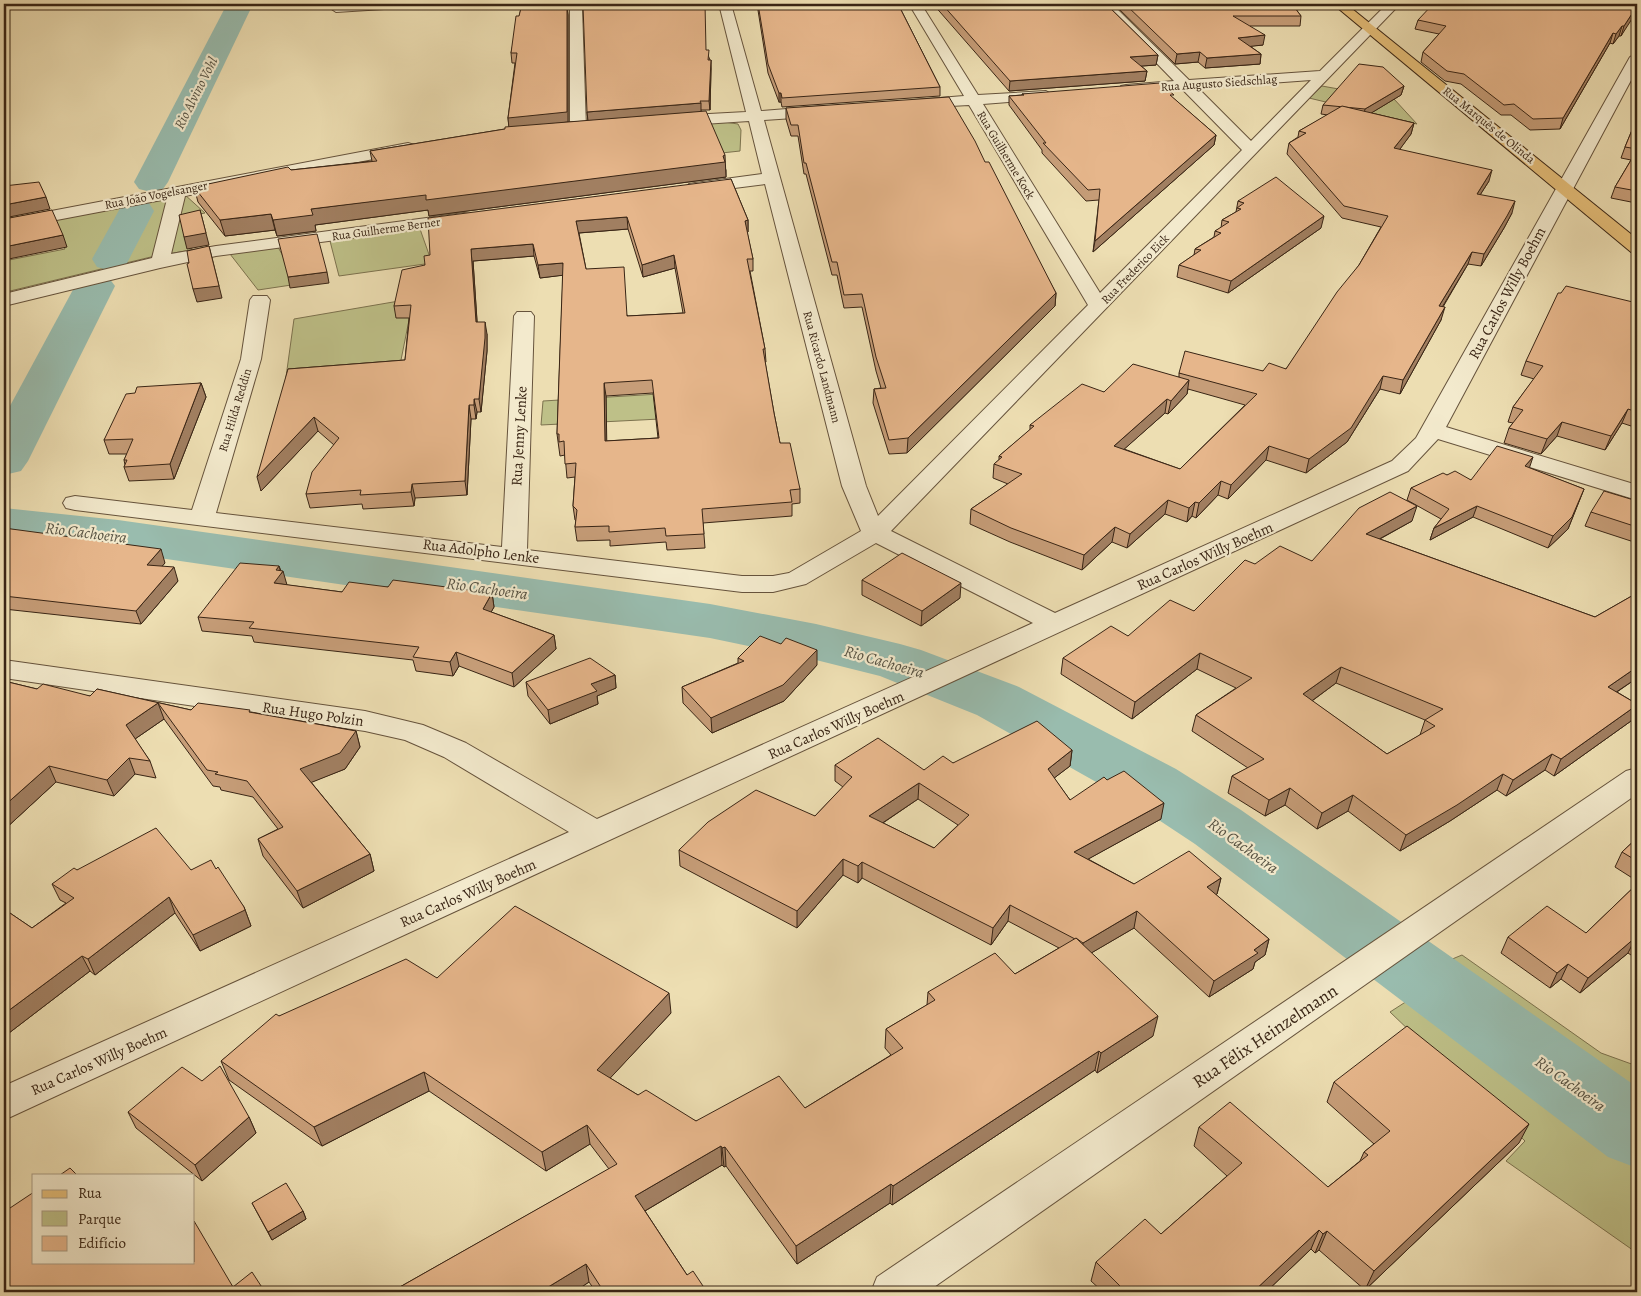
<svg xmlns="http://www.w3.org/2000/svg" width="1641" height="1296" font-family="Alegreya,serif">
	<rect width="100%" height="100%" fill="#eddeb2"/>
	<filter id="stains"><feTurbulence type="fractalNoise" baseFrequency=".004" numOctaves="4"/><feColorMatrix values="0 0 0 0 .2 0 0 0 0 .09 0 0 0 0 .02 0 0 0 .5 -.17"/></filter>
	<radialGradient id="worn" r=".72"><stop offset=".6" stop-color="#630" stop-opacity="0"/><stop offset="1" stop-color="#630" stop-opacity=".3"/></radialGradient>
	<!-- green -->
	<g fill="#bec088" stroke="#7c724e">
		<path d="M 1322,86 L 1394,99 L 1417,124 L 1309,98 Z"/>
		<path d="M 724,122 L 738,124 L 741,130 L 740,151 L 694,156 L 708,123 Z"/>
		<path d="M 184,194 L 205,213 L 185,217 L 192,250 L 155,256 L 6,292 L 4,288 L 4,261 L 65,249 L 50,220 Z"/>
		<path d="M 420,229 L 432,263 L 339,276 L 330,241 Z"/>
		<path d="M 278,247 L 298,284 L 258,290 L 230,254 Z"/>
		<path d="M 399,301 L 410,315 L 399,370 L 286,377 L 294,319 Z"/>
		<path d="M 659,394 L 660,419 L 541,425 L 543,401 Z"/>
		<path d="M 1462,955 L 1601,1053 L 1637,1066 L 1637,1122 L 1610,1105 L 1447,986 L 1433,967 Z"/>
		<path d="M 1418,994 L 1637,1162 L 1637,1253 L 1506,1161 L 1525,1141 L 1390,1012 Z"/>
	</g>
	<g fill="none" stroke-linecap="round" stroke-linejoin="round">
		<!-- river -->
		<g fill="#99bcae" fill-rule="evenodd">
			<path d="M 227,4 L 253,4 L 168,182 L 163,189 L 151,192 L 139,189 L 134,182 Z"/>
			<path d="M 136,200 L 149,203 L 154,211 L 125,267 L 111,271 L 97,267 L 92,259 L 123,203 Z"/>
			<path d="M 95,274 L 109,278 L 115,286 L 28,461 L 21,471 L 4,475 L 4,417 L 75,286 L 81,278 Z"/>
			<path d="M 4,508 L 118,520 L 710,604 L 816,624 L 900,644 L 921,650 L 1019,687 L 1176,769 L 1241,810 L 1637,1087 L 1637,1168 L 1608,1157 L 1195,844 L 1130,801 L 977,715 L 880,676 L 816,660 L 710,638 L 118,552 L 4,538 Z"/>
		</g>
		<defs>
			<g id="minor">
				<path d="M 343,4 L 406,4 L 400,8 L 336,12 L 330,8 L 332,5 Z"/>
				<path d="M 576,4 L 582,8 L 586,128 L 578,133 L 570,128 L 570,8 Z"/>
				<path d="M 719,4 L 731,4 L 761,111 L 824,106 L 832,111 L 824,116 L 764,120 L 866,486 L 878,516 L 1088,305 L 969,105 L 914,108 L 907,104 L 914,100 L 964,96 L 909,4 L 921,4 L 978,95 L 1046,91 L 1053,95 L 1046,99 L 983,104 L 1100,293 L 1242,150 L 1182,89 L 1121,92 L 1119,89 L 1121,86 L 1126,85 L 1174,81 L 1099,4 L 1112,4 L 1189,80 L 1320,71 L 1387,4 L 1400,4 L 891,531 L 1055,613 L 1392,461 L 1416,438 L 1630,57 L 1637,53 L 1637,69 L 1446,427 L 1637,485 L 1637,500 L 1438,439 L 1408,471 L 4,1120 L 4,1086 L 569,832 L 444,757 L 405,740 L 365,731 L 4,678 L 4,660 L 365,711 L 423,725 L 466,743 L 597,819 L 1033,623 L 876,543 L 806,584 L 773,592 L 742,592 L 75,510 L 66,508 L 63,503 L 66,498 L 75,496 L 192,510 L 241,359 L 250,300 L 253,296 L 267,296 L 270,300 L 261,359 L 216,513 L 502,547 L 514,316 L 517,312 L 531,312 L 534,316 L 527,550 L 742,576 L 773,576 L 789,573 L 861,531 L 842,486 L 765,184 L 695,193 L 689,192 L 687,188 L 689,184 L 695,183 L 762,174 L 749,121 L 672,126 L 664,121 L 672,116 L 746,112 ZM 1311,80 L 1251,141 L 1198,88 Z"/>
				<path d="M 408,143 L 414,145 L 416,148 L 414,151 L 185,196 L 171,254 L 216,246 L 464,213 L 470,214 L 473,218 L 470,222 L 216,256 L 160,268 L 4,306 L 4,294 L 152,258 L 167,199 L 4,230 L 4,220 Z"/>
				<path d="M 1637,768 L 1637,794 L 927,1292 L 871,1292 L 877,1277 L 1626,771 Z"/>
			</g>
			<path id="primary" d="M 1333,4 L 1346,4 L 1637,239 L 1637,253 L 1631,252 Z"/>
		</defs>
		<!-- minor casing -->
		<use href="#minor" stroke="#66533c" stroke-width="2"/>
		<!-- primary casing -->
		<use href="#primary" stroke="#392515" stroke-width="2"/>
		<!-- minor -->
		<use href="#minor" fill="#f3eacd" fill-rule="evenodd"/>
		<!-- primary -->
		<use href="#primary" fill="#e6bf79" fill-rule="evenodd"/>
	</g>
	<!-- wall -->
	<g fill="#c69d78" stroke="#392515" fill-rule="evenodd">
		<path d="M 522,4 L 546,4 L 546,6 L 567,5 L 568,15 L 568,122 L 588,121 L 587,112 L 706,50 L 710,60 L 711,69 L 710,110 L 701,110 L 701,111 L 726,170 L 726,177 L 429,216 L 428,210 L 315,225 L 316,231 L 277,236 L 275,230 L 225,236 L 198,202 L 194,187 L 291,170 L 372,161 L 370,151 L 505,129 L 509,127 L 508,118 L 515,63 L 512,63 L 511,53 Z"/>
		<path d="M 757,4 L 898,4 L 940,87 L 940,96 L 782,107 L 781,102 L 779,102 L 768,73 Z"/>
		<path d="M 933,4 L 1106,4 L 1158,55 L 1156,65 L 1141,66 L 1147,71 L 1145,81 L 1009,91 Z"/>
		<path d="M 1114,4 L 1292,4 L 1301,16 L 1300,26 L 1250,26 L 1263,45 L 1250,46 L 1261,54 L 1260,64 L 1205,68 L 1198,62 L 1175,64 Z"/>
		<path d="M 1637,4 L 1621,36 L 1619,36 L 1613,44 L 1610,43 L 1560,129 L 1530,130 L 1511,115 L 1501,115 L 1461,84 L 1445,81 L 1421,62 L 1423,52 L 1439,34 L 1415,29 L 1418,20 L 1567,6 Z"/>
		<path d="M 1404,86 L 1401,95 L 1371,113 L 1414,123 L 1411,134 L 1399,150 L 1489,181 L 1480,195 L 1512,213 L 1504,228 L 1481,266 L 1468,264 L 1443,307 L 1441,320 L 1400,394 L 1380,389 L 1347,442 L 1306,473 L 1266,460 L 1228,499 L 1218,495 L 1196,518 L 1192,516 L 1187,522 L 1165,514 L 1127,548 L 1112,542 L 1082,570 L 1010,542 L 970,524 L 971,509 L 1008,484 L 993,478 L 994,464 L 999,460 L 999,456 L 1030,430 L 1030,425 L 1104,392 L 1179,377 L 1179,373 L 1263,371 L 1286,369 L 1359,265 L 1381,227 L 1342,218 L 1287,154 L 1289,143 L 1298,137 L 1299,131 L 1328,115 L 1321,114 L 1323,105 ZM 1188,389 L 1245,405 L 1180,469 L 1124,449 L 1165,413 L 1168,414 L 1187,394 Z"/>
		<path d="M 1022,94 L 1173,98 L 1216,135 L 1214,145 L 1093,252 L 1099,200 L 1086,201 L 1042,153 L 1042,150 L 1009,105 L 1009,96 L 1022,95 Z"/>
		<path d="M 786,108 L 985,162 L 1056,293 L 1055,306 L 907,453 L 889,454 L 873,403 L 874,389 L 881,388 L 876,371 L 862,307 L 844,308 L 837,275 L 832,275 L 806,174 L 804,174 L 798,136 L 791,136 L 786,119 Z"/>
		<path d="M 1637,118 L 1637,209 L 1634,208 L 1636,203 L 1611,198 L 1615,187 L 1631,160 L 1621,158 L 1625,147 Z"/>
		<path d="M 731,179 L 748,220 L 748,232 L 747,232 L 753,259 L 753,271 L 750,271 L 765,349 L 766,362 L 765,362 L 774,413 L 780,443 L 800,489 L 800,503 L 792,504 L 792,516 L 703,523 L 705,548 L 667,550 L 666,542 L 610,546 L 610,540 L 577,541 L 575,527 L 576,521 L 575,520 L 573,506 L 575,477 L 567,478 L 565,455 L 560,456 L 557,434 L 563,275 L 540,278 L 534,256 L 473,261 L 477,322 L 487,334 L 487,351 L 481,412 L 477,412 L 476,419 L 471,419 L 467,495 L 415,498 L 414,506 L 363,509 L 362,504 L 310,508 L 306,494 L 334,445 L 318,431 L 261,491 L 288,369 L 405,360 L 409,318 L 396,318 L 394,306 L 425,265 L 430,255 ZM 628,229 L 643,277 L 675,268 L 683,313 L 628,316 L 586,269 L 579,233 ZM 653,393 L 658,438 L 606,441 L 606,396 Z"/>
		<path d="M 1238,201 L 1321,228 L 1228,293 L 1177,277 L 1179,265 L 1194,255 L 1195,249 L 1214,237 L 1215,231 L 1221,228 L 1222,220 L 1236,212 Z"/>
		<path d="M 1637,303 L 1637,428 L 1622,423 L 1605,450 L 1557,436 L 1541,454 L 1504,443 L 1509,428 L 1513,423 L 1508,422 L 1513,407 L 1534,379 L 1521,375 L 1526,361 Z"/>
		<path d="M 201,383 L 206,397 L 174,479 L 129,481 L 124,467 L 125,465 L 124,460 L 127,454 L 109,454 L 104,440 L 135,393 Z"/>
		<path d="M 1529,468 L 1584,489 L 1568,529 L 1548,548 L 1473,517 L 1430,540 L 1434,528 L 1441,519 L 1407,500 L 1411,488 L 1447,475 L 1471,480 Z"/>
		<path d="M 1637,501 L 1637,543 L 1585,526 L 1591,512 Z"/>
		<path d="M 1412,521 L 1380,539 L 1595,617 L 1637,593 L 1637,678 L 1617,692 L 1637,704 L 1637,707 L 1631,721 L 1554,776 L 1545,770 L 1506,796 L 1497,790 L 1450,821 L 1400,851 L 1348,811 L 1317,829 L 1285,805 L 1265,816 L 1228,793 L 1232,776 L 1248,768 L 1192,731 L 1196,715 L 1236,688 L 1197,669 L 1132,719 L 1061,674 L 1063,658 L 1128,636 L 1194,611 L 1255,564 L 1312,561 ZM 1336,683 L 1425,720 L 1420,735 L 1387,754 L 1312,701 Z"/>
		<path d="M 4,528 L 165,563 L 162,566 L 178,581 L 141,624 L 4,609 Z"/>
		<path d="M 279,566 L 287,585 L 342,592 L 388,587 L 492,593 L 494,607 L 491,612 L 554,635 L 556,649 L 514,687 L 459,666 L 453,676 L 416,671 L 413,660 L 254,642 L 252,636 L 202,631 L 198,617 Z"/>
		<path d="M 862,580 L 960,598 L 921,626 L 862,595 Z"/>
		<path d="M 738,658 L 817,665 L 784,701 L 712,733 L 683,703 L 682,687 L 738,663 Z"/>
		<path d="M 615,675 L 616,688 L 597,696 L 598,704 L 550,724 L 528,696 L 526,682 Z"/>
		<path d="M 4,681 L 37,689 L 90,696 L 97,689 L 191,710 L 251,712 L 356,731 L 360,747 L 345,769 L 311,782 L 370,854 L 374,871 L 303,908 L 263,856 L 258,839 L 278,829 L 253,797 L 221,790 L 220,787 L 213,786 L 164,719 L 135,739 L 150,761 L 156,778 L 135,774 L 114,796 L 56,782 L 4,830 Z"/>
		<path d="M 1072,750 L 1070,766 L 1054,778 L 1070,800 L 1161,819 L 1088,859 L 1134,884 L 1221,878 L 1217,894 L 1216,895 L 1269,939 L 1265,955 L 1255,962 L 1253,969 L 1209,997 L 1134,928 L 1091,953 L 1153,1036 L 1097,1073 L 1095,1070 L 892,1205 L 890,1203 L 797,1264 L 726,1166 L 724,1167 L 722,1165 L 645,1211 L 687,1275 L 707,1292 L 596,1292 L 589,1282 L 574,1292 L 391,1292 L 609,1169 L 590,1144 L 546,1171 L 429,1091 L 322,1146 L 229,1080 L 221,1061 L 279,1016 L 437,978 L 671,1013 L 610,1078 L 638,1095 L 696,1121 L 805,1108 L 891,1055 L 885,1048 L 886,1029 L 927,1005 L 928,992 L 1015,974 L 1059,948 L 1008,921 L 991,945 L 862,878 L 858,883 L 843,875 L 797,928 L 680,866 L 679,850 L 815,816 L 843,787 L 835,781 L 835,765 L 924,770 L 953,763 ZM 918,799 L 958,825 L 934,848 L 883,823 Z"/>
		<path d="M 1637,838 L 1637,881 L 1615,867 L 1622,852 Z"/>
		<path d="M 216,869 L 244,907 L 251,926 L 200,951 L 175,913 L 95,975 L 90,971 L 9,1033 L 4,1028 L 4,909 L 32,928 L 66,903 L 60,900 L 52,884 L 77,870 L 191,870 Z"/>
		<path d="M 1637,884 L 1637,959 L 1628,953 L 1580,993 L 1561,979 L 1550,988 L 1501,953 L 1508,937 L 1586,933 Z"/>
		<path d="M 1334,1082 L 1519,1143 L 1365,1290 L 1319,1250 L 1315,1253 L 1311,1249 L 1266,1292 L 1103,1292 L 1091,1281 L 1096,1262 L 1161,1234 L 1227,1176 L 1194,1146 L 1199,1127 L 1328,1187 L 1360,1161 L 1364,1152 L 1374,1144 L 1327,1102 Z"/>
		<path d="M 128,1112 L 249,1117 L 256,1133 L 202,1181 L 136,1128 Z"/>
		<path d="M 252,1203 L 303,1211 L 306,1219 L 272,1240 Z"/>
	</g>
	<!-- shaded-wall -->
	<g fill="#a17f61" stroke="#392515">
		<path d="M 567,5 L 568,15 L 568,122 L 509,129 L 508,118 Z"/>
		<path d="M 1637,6 L 1637,11 L 1621,36 L 1624,26 Z"/>
		<path d="M 1622,26 L 1619,36 L 1613,44 L 1616,34 Z"/>
		<path d="M 1613,33 L 1610,43 L 1560,129 L 1563,118 Z"/>
		<path d="M 1265,35 L 1263,45 L 1236,48 L 1238,38 Z"/>
		<path d="M 1200,52 L 1198,62 L 1175,64 L 1177,54 Z"/>
		<path d="M 1261,54 L 1260,64 L 1205,68 L 1207,58 Z"/>
		<path d="M 1158,55 L 1156,65 L 1129,67 L 1130,57 Z"/>
		<path d="M 711,60 L 711,69 L 710,110 L 709,101 Z"/>
		<path d="M 1147,71 L 1145,81 L 1009,91 L 1010,81 Z"/>
		<path d="M 1404,86 L 1401,95 L 1363,118 L 1365,109 Z"/>
		<rect x="779" y="93" width="2" height="9"/>
		<path d="M 701,103 L 701,112 L 588,121 L 587,112 Z"/>
		<path d="M 1414,123 L 1411,134 L 1392,160 L 1394,148 Z"/>
		<path d="M 1216,135 L 1214,145 L 1093,252 L 1095,241 Z"/>
		<path d="M 725,155 L 726,177 L 429,216 L 428,210 L 315,225 L 316,231 L 277,236 L 273,220 L 311,209 L 723,156 Z"/>
		<path d="M 1492,170 L 1489,181 L 1473,206 L 1477,194 Z"/>
		<path d="M 46,197 L 50,209 L 4,218 L 4,205 Z"/>
		<path d="M 1515,201 L 1512,213 L 1504,228 L 1481,266 L 1484,254 Z"/>
		<path d="M 200,210 L 209,245 L 187,249 L 184,237 Z"/>
		<path d="M 271,214 L 275,230 L 225,236 L 220,220 Z"/>
		<path d="M 1324,216 L 1321,228 L 1228,293 L 1231,281 Z"/>
		<path d="M 627,217 L 628,229 L 578,233 L 576,221 Z"/>
		<path d="M 748,220 L 748,232 L 745,233 L 745,221 Z"/>
		<path d="M 63,235 L 67,247 L 4,260 L 4,247 Z"/>
		<path d="M 533,244 L 534,256 L 473,261 L 478,335 L 476,322 L 471,249 Z"/>
		<path d="M 209,246 L 222,298 L 197,302 L 193,289 Z"/>
		<path d="M 1472,252 L 1468,264 L 1435,319 L 1439,306 Z"/>
		<path d="M 674,255 L 675,268 L 643,277 L 642,265 Z"/>
		<path d="M 563,263 L 565,275 L 540,278 L 538,265 Z"/>
		<path d="M 327,272 L 329,283 L 290,288 L 288,277 Z"/>
		<path d="M 1056,293 L 1055,306 L 907,453 L 908,438 Z"/>
		<path d="M 1445,307 L 1441,320 L 1400,394 L 1403,380 Z"/>
		<path d="M 485,322 L 487,334 L 487,351 L 481,412 L 479,399 Z"/>
		<path d="M 1383,376 L 1380,389 L 1347,442 L 1306,473 L 1309,459 Z"/>
		<path d="M 1189,380 L 1187,394 L 1168,414 L 1171,401 Z"/>
		<path d="M 201,383 L 206,397 L 174,479 L 170,464 Z"/>
		<path d="M 604,383 L 606,396 L 607,455 L 605,441 Z"/>
		<path d="M 474,399 L 477,412 L 476,419 L 474,405 Z"/>
		<path d="M 1167,399 L 1165,413 L 1112,460 L 1114,446 Z"/>
		<path d="M 469,405 L 471,419 L 467,495 L 465,481 Z"/>
		<path d="M 1628,409 L 1622,423 L 1605,450 L 1611,436 Z"/>
		<path d="M 314,417 L 318,431 L 261,491 L 257,477 Z"/>
		<path d="M 1562,422 L 1557,436 L 1541,454 L 1547,439 Z"/>
		<path d="M 1269,446 L 1266,460 L 1228,499 L 1231,485 Z"/>
		<path d="M 1533,457 L 1529,469 L 1525,466 Z"/>
		<path d="M 1221,481 L 1218,495 L 1196,518 L 1199,503 Z"/>
		<path d="M 412,484 L 415,498 L 414,506 L 411,492 Z"/>
		<path d="M 1584,489 L 1568,529 L 1548,548 L 1553,536 Z"/>
		<path d="M 1168,500 L 1165,514 L 1127,548 L 1130,534 Z"/>
		<path d="M 1195,502 L 1192,516 L 1187,522 L 1189,508 Z"/>
		<path d="M 1417,506 L 1412,521 L 1361,549 L 1366,534 Z"/>
		<path d="M 1477,506 L 1473,517 L 1430,540 L 1434,528 Z"/>
		<path d="M 1115,527 L 1112,542 L 1082,570 L 1084,555 Z"/>
		<path d="M 161,549 L 165,563 L 152,578 L 147,565 Z"/>
		<path d="M 279,566 L 281,574 L 283,571 L 287,585 L 274,583 L 276,570 Z"/>
		<path d="M 174,567 L 178,581 L 141,624 L 136,611 Z"/>
		<path d="M 961,583 L 960,598 L 921,626 L 922,611 Z"/>
		<path d="M 492,593 L 494,607 L 485,623 L 483,609 Z"/>
		<path d="M 554,635 L 556,649 L 514,687 L 512,673 Z"/>
		<path d="M 817,650 L 817,665 L 784,701 L 712,733 L 711,718 Z"/>
		<path d="M 456,652 L 459,666 L 453,676 L 450,662 Z"/>
		<path d="M 1200,653 L 1197,669 L 1132,719 L 1135,702 Z"/>
		<path d="M 1341,667 L 1336,683 L 1298,711 L 1303,694 Z"/>
		<path d="M 1637,667 L 1637,678 L 1600,703 L 1608,687 Z"/>
		<path d="M 615,675 L 616,688 L 597,696 L 598,704 L 550,724 L 548,710 L 591,684 Z"/>
		<path d="M 158,703 L 164,719 L 132,741 L 126,725 Z"/>
		<path d="M 1637,705 L 1637,707 L 1631,721 L 1554,776 L 1561,759 Z"/>
		<path d="M 356,731 L 360,747 L 345,769 L 305,785 L 300,769 Z"/>
		<path d="M 1072,750 L 1070,766 L 1045,785 L 1048,769 Z"/>
		<path d="M 1552,754 L 1545,770 L 1506,796 L 1513,780 Z"/>
		<path d="M 129,758 L 135,774 L 114,796 L 107,780 Z"/>
		<path d="M 49,766 L 56,782 L 4,830 L 4,806 Z"/>
		<path d="M 1503,774 L 1497,790 L 1450,821 L 1400,851 L 1406,835 Z"/>
		<path d="M 919,783 L 918,799 L 869,832 L 869,816 Z"/>
		<path d="M 1290,788 L 1285,805 L 1265,816 L 1269,800 Z"/>
		<path d="M 1353,795 L 1348,811 L 1317,829 L 1322,813 Z"/>
		<path d="M 1164,803 L 1161,819 L 1072,868 L 1074,852 Z"/>
		<path d="M 370,854 L 374,871 L 303,908 L 297,891 Z"/>
		<path d="M 843,859 L 843,875 L 797,928 L 797,911 Z"/>
		<path d="M 862,862 L 862,878 L 858,883 L 858,866 Z"/>
		<path d="M 1221,878 L 1217,894 L 1203,904 L 1207,887 Z"/>
		<path d="M 169,897 L 175,913 L 95,975 L 88,959 Z"/>
		<path d="M 1010,905 L 1008,921 L 991,945 L 993,928 Z"/>
		<path d="M 244,907 L 251,926 L 200,951 L 193,935 Z"/>
		<path d="M 1137,911 L 1134,928 L 1081,959 L 1083,943 Z"/>
		<path d="M 1636,937 L 1628,953 L 1580,993 L 1588,978 Z"/>
		<path d="M 1269,939 L 1265,955 L 1255,962 L 1253,969 L 1209,997 L 1214,981 L 1254,950 Z"/>
		<path d="M 82,956 L 90,971 L 9,1033 L 4,1023 L 4,1014 Z"/>
		<path d="M 1568,964 L 1561,979 L 1550,988 L 1557,973 Z"/>
		<path d="M 669,993 L 671,1013 L 600,1089 L 597,1070 Z"/>
		<path d="M 1158,1016 L 1153,1036 L 1097,1073 L 1101,1053 Z"/>
		<path d="M 1099,1051 L 1095,1070 L 892,1205 L 893,1186 Z"/>
		<path d="M 424,1072 L 429,1091 L 322,1146 L 314,1127 Z"/>
		<path d="M 249,1117 L 256,1133 L 202,1181 L 195,1165 Z"/>
		<path d="M 1529,1124 L 1519,1143 L 1365,1290 L 1374,1271 Z"/>
		<path d="M 587,1125 L 590,1144 L 546,1171 L 542,1152 Z"/>
		<path d="M 721,1146 L 722,1165 L 638,1215 L 635,1196 Z"/>
		<path d="M 725,1147 L 726,1166 L 724,1167 L 722,1148 Z"/>
		<path d="M 891,1184 L 890,1203 L 797,1264 L 796,1246 Z"/>
		<path d="M 303,1211 L 306,1219 L 272,1240 L 268,1232 Z"/>
		<path d="M 1319,1230 L 1311,1249 L 1266,1292 L 1253,1292 Z"/>
		<path d="M 1327,1231 L 1319,1250 L 1315,1253 L 1323,1234 Z"/>
		<path d="M 586,1264 L 589,1282 L 574,1292 L 540,1292 Z"/>
	</g>
	<!-- building -->
	<g fill="#e6b68b" stroke="#392515" fill-rule="evenodd">
		<path d="M 522,4 L 546,4 L 545,6 L 567,5 L 567,112 L 508,118 L 517,53 L 511,53 L 516,16 L 519,16 Z"/>
		<path d="M 597,4 L 705,4 L 706,50 L 709,50 L 708,60 L 711,60 L 709,101 L 700,101 L 701,103 L 587,112 L 583,6 L 597,6 Z"/>
		<path d="M 758,4 L 898,4 L 940,87 L 782,98 L 781,93 L 779,93 L 768,64 Z"/>
		<path d="M 942,4 L 1106,4 L 1158,55 L 1130,57 L 1147,71 L 1010,81 Z"/>
		<path d="M 1125,4 L 1292,4 L 1301,16 L 1233,16 L 1265,35 L 1238,38 L 1261,54 L 1207,58 L 1200,52 L 1177,54 Z"/>
		<path d="M 1433,4 L 1554,4 L 1567,6 L 1568,4 L 1637,4 L 1637,6 L 1624,26 L 1622,26 L 1616,34 L 1613,33 L 1563,118 L 1533,119 L 1514,104 L 1504,105 L 1464,74 L 1447,71 L 1423,52 L 1446,26 L 1418,20 Z"/>
		<path d="M 1359,64 L 1383,67 L 1404,86 L 1365,109 L 1323,105 Z"/>
		<path d="M 1160,83 L 1174,95 L 1170,95 L 1216,135 L 1095,241 L 1100,189 L 1088,190 L 1043,143 L 1046,143 L 1009,96 L 1024,95 L 1022,94 Z"/>
		<path d="M 949,97 L 975,141 L 985,162 L 989,162 L 1056,293 L 908,438 L 889,440 L 874,389 L 886,388 L 876,357 L 862,294 L 844,295 L 837,262 L 832,262 L 806,163 L 804,163 L 798,125 L 791,125 L 786,108 Z"/>
		<path d="M 1342,106 L 1414,123 L 1394,148 L 1492,170 L 1477,194 L 1515,201 L 1507,216 L 1484,254 L 1472,252 L 1439,306 L 1445,307 L 1403,380 L 1383,376 L 1351,428 L 1309,459 L 1269,446 L 1231,485 L 1221,481 L 1199,503 L 1195,502 L 1189,508 L 1168,500 L 1130,534 L 1115,527 L 1084,555 L 1011,528 L 971,509 L 1022,474 L 994,464 L 1002,457 L 999,456 L 1034,426 L 1030,425 L 1082,384 L 1104,392 L 1133,364 L 1189,380 L 1171,401 L 1167,399 L 1114,446 L 1180,469 L 1257,394 L 1179,373 L 1185,351 L 1263,371 L 1269,363 L 1286,369 L 1337,292 L 1359,265 L 1388,216 L 1344,206 L 1289,143 L 1306,133 L 1299,131 Z"/>
		<path d="M 706,111 L 725,155 L 723,156 L 725,162 L 426,200 L 426,195 L 311,209 L 313,215 L 273,220 L 271,214 L 220,220 L 194,187 L 288,167 L 291,170 L 377,161 L 370,151 L 505,129 L 505,127 Z"/>
		<path d="M 1637,118 L 1637,149 L 1625,147 Z"/>
		<path d="M 1637,150 L 1637,191 L 1615,187 Z"/>
		<path d="M 1276,177 L 1324,216 L 1231,281 L 1179,265 L 1201,250 L 1195,249 L 1221,233 L 1215,231 L 1229,222 L 1222,220 L 1241,209 L 1237,208 L 1244,203 L 1238,201 Z"/>
		<path d="M 731,179 L 748,220 L 745,221 L 753,259 L 747,259 L 765,349 L 763,349 L 774,413 L 780,443 L 790,443 L 800,489 L 790,490 L 792,502 L 702,509 L 704,534 L 666,536 L 665,528 L 609,532 L 609,526 L 575,527 L 577,510 L 573,506 L 576,463 L 565,464 L 564,441 L 559,442 L 559,434 L 557,434 L 563,263 L 538,265 L 533,244 L 471,249 L 476,322 L 485,322 L 485,338 L 479,399 L 474,399 L 474,405 L 469,405 L 465,481 L 412,484 L 411,492 L 360,495 L 361,490 L 306,494 L 312,472 L 339,438 L 314,417 L 257,477 L 288,369 L 405,360 L 411,305 L 394,306 L 402,270 L 425,265 L 424,256 L 430,255 L 428,218 ZM 627,217 L 642,265 L 674,255 L 685,313 L 627,316 L 624,267 L 586,269 L 576,221 ZM 652,380 L 659,438 L 605,441 L 604,383 Z"/>
		<path d="M 39,182 L 46,197 L 4,205 L 4,186 Z"/>
		<path d="M 52,210 L 63,235 L 4,247 L 4,219 Z"/>
		<path d="M 200,210 L 206,233 L 184,237 L 179,215 Z"/>
		<path d="M 317,234 L 327,272 L 288,277 L 278,239 Z"/>
		<path d="M 209,246 L 219,286 L 193,289 L 187,264 L 189,263 L 187,251 Z"/>
		<path d="M 1566,286 L 1637,303 L 1637,412 L 1628,409 L 1611,436 L 1562,422 L 1547,439 L 1509,428 L 1523,410 L 1513,407 L 1543,366 L 1526,361 L 1558,293 L 1561,293 Z"/>
		<path d="M 201,383 L 170,464 L 124,467 L 127,460 L 124,460 L 133,439 L 104,440 L 126,394 L 135,393 L 137,387 Z"/>
		<path d="M 1497,446 L 1533,457 L 1525,466 L 1584,489 L 1572,517 L 1553,536 L 1477,506 L 1434,528 L 1449,509 L 1411,488 L 1443,473 L 1447,475 L 1455,471 L 1471,480 Z"/>
		<path d="M 1604,491 L 1637,501 L 1637,527 L 1591,512 Z"/>
		<path d="M 1390,492 L 1417,506 L 1366,534 L 1595,617 L 1637,593 L 1637,667 L 1608,687 L 1637,704 L 1637,705 L 1561,759 L 1552,754 L 1513,780 L 1503,774 L 1457,805 L 1406,835 L 1353,795 L 1322,813 L 1290,788 L 1269,800 L 1232,776 L 1264,759 L 1196,715 L 1252,678 L 1200,653 L 1135,702 L 1063,658 L 1111,626 L 1128,636 L 1170,600 L 1194,611 L 1245,560 L 1255,564 L 1280,546 L 1312,561 L 1359,508 ZM 1341,667 L 1443,709 L 1425,720 L 1435,726 L 1387,754 L 1303,694 Z"/>
		<path d="M 4,528 L 161,549 L 147,565 L 174,567 L 136,611 L 4,596 Z"/>
		<path d="M 902,553 L 961,583 L 922,611 L 862,580 Z"/>
		<path d="M 240,563 L 279,566 L 276,570 L 283,571 L 274,583 L 342,592 L 349,582 L 388,587 L 393,580 L 492,593 L 483,609 L 554,635 L 512,673 L 456,652 L 450,662 L 413,657 L 419,647 L 249,628 L 254,622 L 198,617 Z"/>
		<path d="M 760,636 L 781,644 L 786,638 L 817,650 L 783,685 L 711,718 L 682,687 L 744,661 L 738,658 Z"/>
		<path d="M 590,658 L 615,675 L 591,684 L 597,691 L 548,710 L 526,682 Z"/>
		<path d="M 4,681 L 37,689 L 43,684 L 90,696 L 97,689 L 191,710 L 198,703 L 250,710 L 249,712 L 356,731 L 340,753 L 300,769 L 370,854 L 297,891 L 258,839 L 283,827 L 247,781 L 215,774 L 218,772 L 207,770 L 158,703 L 126,725 L 150,761 L 129,758 L 107,780 L 49,766 L 4,806 Z"/>
		<path d="M 1037,721 L 1072,750 L 1048,769 L 1070,800 L 1104,777 L 1107,780 L 1124,771 L 1164,803 L 1074,852 L 1134,884 L 1189,851 L 1221,878 L 1207,887 L 1269,939 L 1254,950 L 1258,953 L 1214,981 L 1137,911 L 1083,943 L 1076,938 L 1075,939 L 1010,905 L 993,928 L 862,862 L 858,866 L 843,859 L 797,911 L 679,850 L 708,822 L 756,790 L 815,816 L 852,777 L 835,765 L 878,738 L 924,770 L 943,756 L 953,763 ZM 919,783 L 969,815 L 934,848 L 869,816 Z"/>
		<path d="M 156,828 L 191,870 L 211,860 L 216,869 L 218,867 L 244,907 L 245,910 L 193,935 L 169,897 L 88,959 L 82,956 L 4,1014 L 4,909 L 32,928 L 74,898 L 52,884 L 74,868 L 77,870 Z"/>
		<path d="M 1637,838 L 1637,861 L 1622,852 Z"/>
		<path d="M 1637,884 L 1637,938 L 1636,937 L 1588,978 L 1568,964 L 1557,973 L 1508,937 L 1547,906 L 1586,933 Z"/>
		<path d="M 515,906 L 669,993 L 597,1070 L 638,1095 L 646,1090 L 696,1121 L 779,1076 L 805,1108 L 903,1048 L 886,1029 L 935,1000 L 928,992 L 995,953 L 1015,974 L 1076,938 L 1158,1016 L 1101,1053 L 1099,1051 L 893,1186 L 891,1184 L 796,1246 L 725,1147 L 722,1148 L 721,1146 L 635,1196 L 687,1275 L 693,1271 L 707,1292 L 604,1292 L 586,1264 L 540,1292 L 391,1292 L 617,1164 L 587,1125 L 542,1152 L 424,1072 L 314,1127 L 221,1061 L 276,1014 L 279,1016 L 406,959 L 437,978 Z"/>
		<path d="M 1407,1026 L 1529,1124 L 1374,1271 L 1327,1231 L 1323,1234 L 1319,1230 L 1253,1292 L 1126,1292 L 1096,1262 L 1145,1219 L 1161,1234 L 1242,1163 L 1199,1127 L 1230,1102 L 1328,1187 L 1368,1155 L 1364,1152 L 1390,1131 L 1334,1082 Z"/>
		<path d="M 220,1066 L 249,1117 L 195,1165 L 128,1112 L 182,1067 L 202,1081 Z"/>
		<path d="M 70,1168 L 77,1175 L 60,1175 Z"/>
		<path d="M 286,1183 L 303,1211 L 268,1232 L 252,1203 Z"/>
		<path d="M 34,1192 L 34,1262 L 194,1262 L 194,1221 L 233,1287 L 252,1272 L 265,1292 L 4,1292 L 4,1211 L 4,1212 Z"/>
	</g>
	<g text-anchor="middle" dominant-baseline="central" stroke-width="4.5" stroke-linejoin="round" paint-order="stroke">
		<!-- far-street labels -->
		<g font-size="12" fill="#392515" stroke="#f3eacd">
			<text transform="translate(1219 83) rotate(-4)">Rua Augusto Siedschlag</text>
			<text transform="translate(1489 125) rotate(39)">Rua Marquês de Olinda</text>
			<text transform="translate(1006 155) rotate(59)">Rua Guilherme Kock</text>
			<text transform="translate(156 195) rotate(-11)">Rua João Vogelsanger</text>
			<text transform="translate(386 229) rotate(-8)">Rua Guilherme Berner</text>
			<text transform="translate(1135 269) rotate(-46)">Rua Frederico Eick</text>
			<text transform="translate(822 367) rotate(75)">Rua Ricardo Landmann</text>
			<text transform="translate(235 410) rotate(-73)">Rua Hilda Reddin</text>
		</g>
		<!-- far-water labels -->
		<g font-size="14" font-style="italic" fill="#565243" stroke="#f3eacd">
			<text transform="translate(196 93) rotate(-63)">Rio Alvino Vohl</text>
		</g>
		<!-- street labels -->
		<g font-size="15" fill="#392515" stroke="#f3eacd">
			<text transform="translate(1507 293) rotate(-62)">Rua Carlos Willy Boehm</text>
			<text transform="translate(519 436) rotate(-87)">Rua Jenny Lenke</text>
			<text transform="translate(481 551) rotate(7)">Rua Adolpho Lenke</text>
			<text transform="translate(1205 556) rotate(-24)">Rua Carlos Willy Boehm</text>
			<text transform="translate(313 714) rotate(8)">Rua Hugo Polzin</text>
			<text transform="translate(836 725) rotate(-24)">Rua Carlos Willy Boehm</text>
			<text transform="translate(468 893) rotate(-24)">Rua Carlos Willy Boehm</text>
			<text transform="translate(99 1061) rotate(-24)">Rua Carlos Willy Boehm</text>
		</g>
		<!-- water labels -->
		<g font-size="16" font-style="italic" fill="#565243" stroke="#f3eacd">
			<text transform="translate(86 533) rotate(7)">Rio Cachoeira</text>
			<text transform="translate(487 589) rotate(8)">Rio Cachoeira</text>
			<text transform="translate(884 662) rotate(16)">Rio Cachoeira</text>
			<text transform="translate(1243 846) rotate(36)">Rio Cachoeira</text>
			<text transform="translate(1570 1084) rotate(36)">Rio Cachoeira</text>
		</g>
		<!-- near-street labels -->
		<g font-size="18" fill="#392515" stroke="#f3eacd">
			<text transform="translate(1265 1036) rotate(-34)">Rua Félix Heinzelmann</text>
		</g>
	</g>
	<!-- margin -->
	<rect width="1641" height="1296" fill="none" stroke="#eddeb2" stroke-width="20"/>
	<rect x="5" y="5" width="1631" height="1286" fill="none" stroke="#392515" stroke-width="2.5"/>
	<rect x="10" y="10" width="1621" height="1276" fill="none" stroke="#392515"/>
	<!-- legend -->
	<rect x="32" y="1174" width="162" height="90" fill="#f3eacd" stroke="#a99b83"/>
	<rect x="42" y="1190" width="25" height="8" fill="#e6bf79" stroke="#a99b83"/>
	<text x="78" y="1198" font-size="15" fill="#392515">Rua</text>
	<rect x="42" y="1211" width="25" height="15" fill="#bec088" stroke="#a99b83"/>
	<text x="78" y="1224" font-size="15" fill="#392515">Parque</text>
	<rect x="42" y="1236" width="25" height="15" fill="#e6b68b" stroke="#a99b83"/>
	<text x="78" y="1248" font-size="15" fill="#392515">Edifício</text>
	<rect width="100%" height="100%" filter="url(#stains)"/>
	<rect width="100%" height="100%" fill="url(#worn)"/>
</svg>
